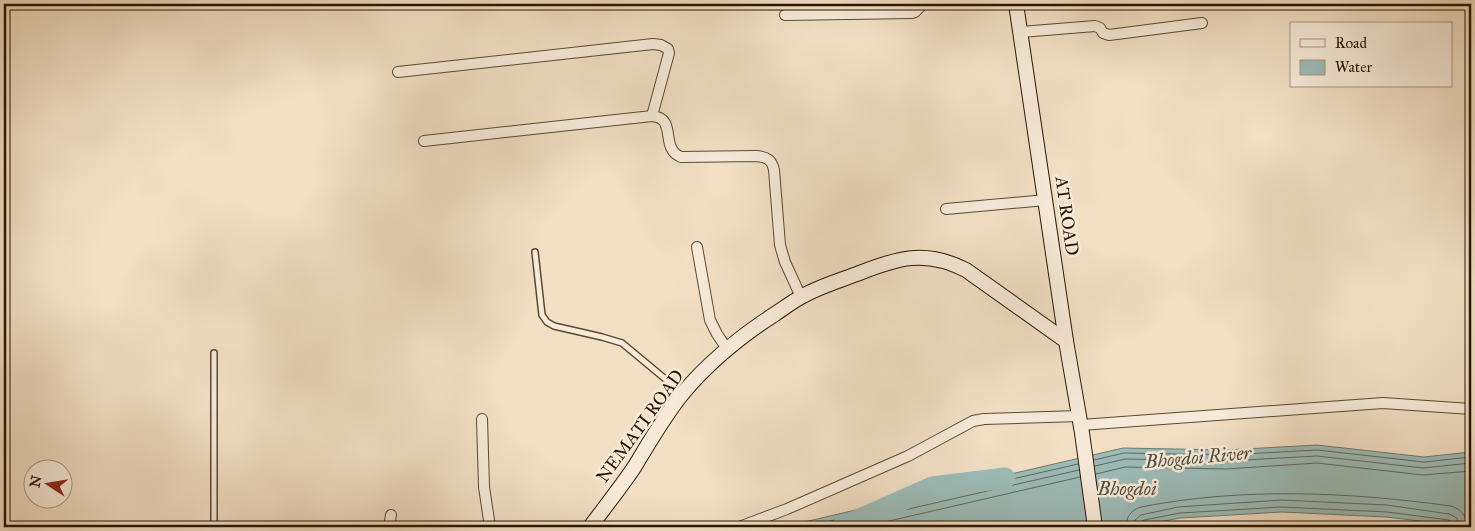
<svg xmlns="http://www.w3.org/2000/svg" width="1475" height="531" font-family="'IM FELL Great Primer',serif">
	<rect width="100%" height="100%" fill="#f2dfc4"/>
	<filter id="stains"><feTurbulence type="fractalNoise" baseFrequency=".004" numOctaves="4"/><feColorMatrix values="0 0 0 0 .2 0 0 0 0 .09 0 0 0 0 .02 0 0 0 .5 -.17"/></filter>
	<radialGradient id="worn" r=".72"><stop offset=".6" stop-color="#630" stop-opacity="0"/><stop offset="1" stop-color="#630" stop-opacity=".3"/></radialGradient>
	<!-- water -->
	<path fill="#9cbcb8" stroke="#6e796e" d="M 1317,445 L 1424,457 L 1471,452 L 1471,527 L 1386,517 L 1282,512 L 1180,518 L 1132,527 L 792,527 L 804,522 L 1123,448 L 1226,450 Z"/>
	<g fill="none" stroke-linecap="round" stroke-linejoin="round">
		<!-- shore -->
		<g stroke="#62685c" stroke-width="1">
			<path d="M 1094,460 L 1124,453 L 1226,455 L 1317,450 L 1424,462 L 1471,457"/>
			<path d="M 1095,466 L 1125,459 L 1226,461 L 1317,456 L 1423,468 L 1471,463"/>
			<path d="M 1096,474 L 1125,467 L 1226,469 L 1317,463 L 1423,475 L 1471,471"/>
			<path d="M 804,527 L 1078,464"/>
			<path d="M 830,527 L 1079,470"/>
			<path d="M 863,527 L 1080,477"/>
			<path d="M 1126,527 C 1126,517 1131,510 1141,507 C 1243,487 1348,492 1451,506 C 1461,509 1467,516 1467,527"/>
			<path d="M 1133,527 L 1135,520 L 1141,515 L 1178,507 L 1282,500 L 1387,505 L 1449,514 L 1457,518 L 1459,527"/>
			<path d="M 1140,527 L 1140,523 L 1144,520 L 1180,513 L 1282,507 L 1387,512 L 1449,520 L 1452,523 L 1453,527"/>
		</g>
		<!-- river -->
		<path stroke="#9cbcb8" stroke-width="21" d="M 842,527 L 932,487 L 1005,478"/>
		<defs>
			<g id="lane">
				<path d="M 535,252 L 542,315 L 547,322 L 554,326 L 602,337 L 622,343 L 681,392"/>
				<path d="M 214,353 L 214,527"/>
			</g>
			<g id="street">
				<path d="M 785,15 L 912,13 L 915,12 L 923,4"/>
				<path d="M 1021,32 L 1095,26 L 1100,28 L 1103,33 L 1109,35 L 1202,23"/>
				<path d="M 398,72 L 653,44 L 661,45 L 668,49 L 669,53 L 652,116"/>
				<path d="M 424,141 L 652,116 C 678,118 659,148 681,157 L 757,156 C 767,157 772,160 774,170 L 780,245 L 785,262 L 801,297"/>
				<path d="M 946,209 L 1046,200"/>
				<path d="M 697,247 L 710,320 L 717,334 L 727,349"/>
				<path d="M 482,419 L 484,487 L 490,527"/>
				<path d="M 1081,425 L 1383,403 L 1471,409"/>
				<path d="M 389,527 L 391,515"/>
				<path d="M 739,527 L 787,509 L 908,456 L 973,421 L 984,419 L 1079,416"/>
			</g>
			<g id="secondary">
				<path d="M 1016,4 L 1066,341 L 1082,433 L 1095,527"/>
				<path d="M 590,527 C 605,507 621,487 635,466 C 650,441 665,415 683,393 C 709,362 741,336 775,314 C 784,308 792,302 801,297 C 818,287 838,281 857,274 C 897,258 925,249 966,270 L 1066,341"/>
			</g>
		</defs>
		<!-- lane casing -->
		<use href="#lane" stroke="#5b4831" stroke-width="8"/>
		<!-- street casing -->
		<use href="#street" stroke="#5b4831" stroke-width="12"/>
		<!-- secondary casing -->
		<use href="#secondary" stroke="#291500" stroke-width="16"/>
		<!-- lane -->
		<use href="#lane" stroke="#f7ead9" stroke-width="5"/>
		<!-- street -->
		<use href="#street" stroke="#f7ead9" stroke-width="10"/>
		<!-- secondary -->
		<use href="#secondary" stroke="#f7ead9" stroke-width="14"/>
	</g>
	<g text-anchor="middle" dominant-baseline="central" stroke-width="5" stroke-linejoin="round" paint-order="stroke">
		<!-- street labels -->
		<g font-size="18" fill="#291500" stroke="#f7ead9">
			<text transform="translate(1067 216) rotate(82)">AT ROAD</text>
			<text transform="translate(640 426) rotate(-54)">NEMATI ROAD</text>
		</g>
		<!-- water labels -->
		<g font-size="19" font-style="italic" fill="#514f40" stroke="#f7ead9">
			<text transform="translate(1198 457) rotate(-5)">Bhogdoi River</text>
			<text x="1127" y="488">Bhogdoi</text>
		</g>
	</g>
	<!-- margin -->
	<rect width="1475" height="531" fill="none" stroke="#f2dfc4" stroke-width="20"/>
	<rect x="5" y="5" width="1465" height="521" fill="none" stroke="#291500" stroke-width="2.5"/>
	<rect x="10" y="10" width="1455" height="511" fill="none" stroke="#291500"/>
	<!-- legend -->
	<rect x="1290" y="22" width="162" height="65" fill="#f7ead9" stroke="#a59582"/>
	<rect x="1300" y="39" width="25" height="8" fill="#f7ead9" stroke="#a59582"/>
	<text x="1335" y="48" font-size="15" fill="#291500">Road</text>
	<rect x="1300" y="60" width="25" height="15" fill="#9cbcb8" stroke="#a59582"/>
	<text x="1335" y="72" font-size="15" fill="#291500">Water</text>
	<!-- north arrow -->
	<g transform="translate(48 484) rotate(282)"><circle r="24" fill="#f7ead9" stroke="#a59582"/>
	<path d="M0-4L9 19L0 12L-9 19Z" fill="#8f2418"/>
	<text y="-8" font-size="14" font-weight="bold" text-anchor="middle" fill="#291500">N</text>
	</g>
	<rect width="100%" height="100%" filter="url(#stains)"/>
	<rect width="100%" height="100%" fill="url(#worn)"/>
</svg>
